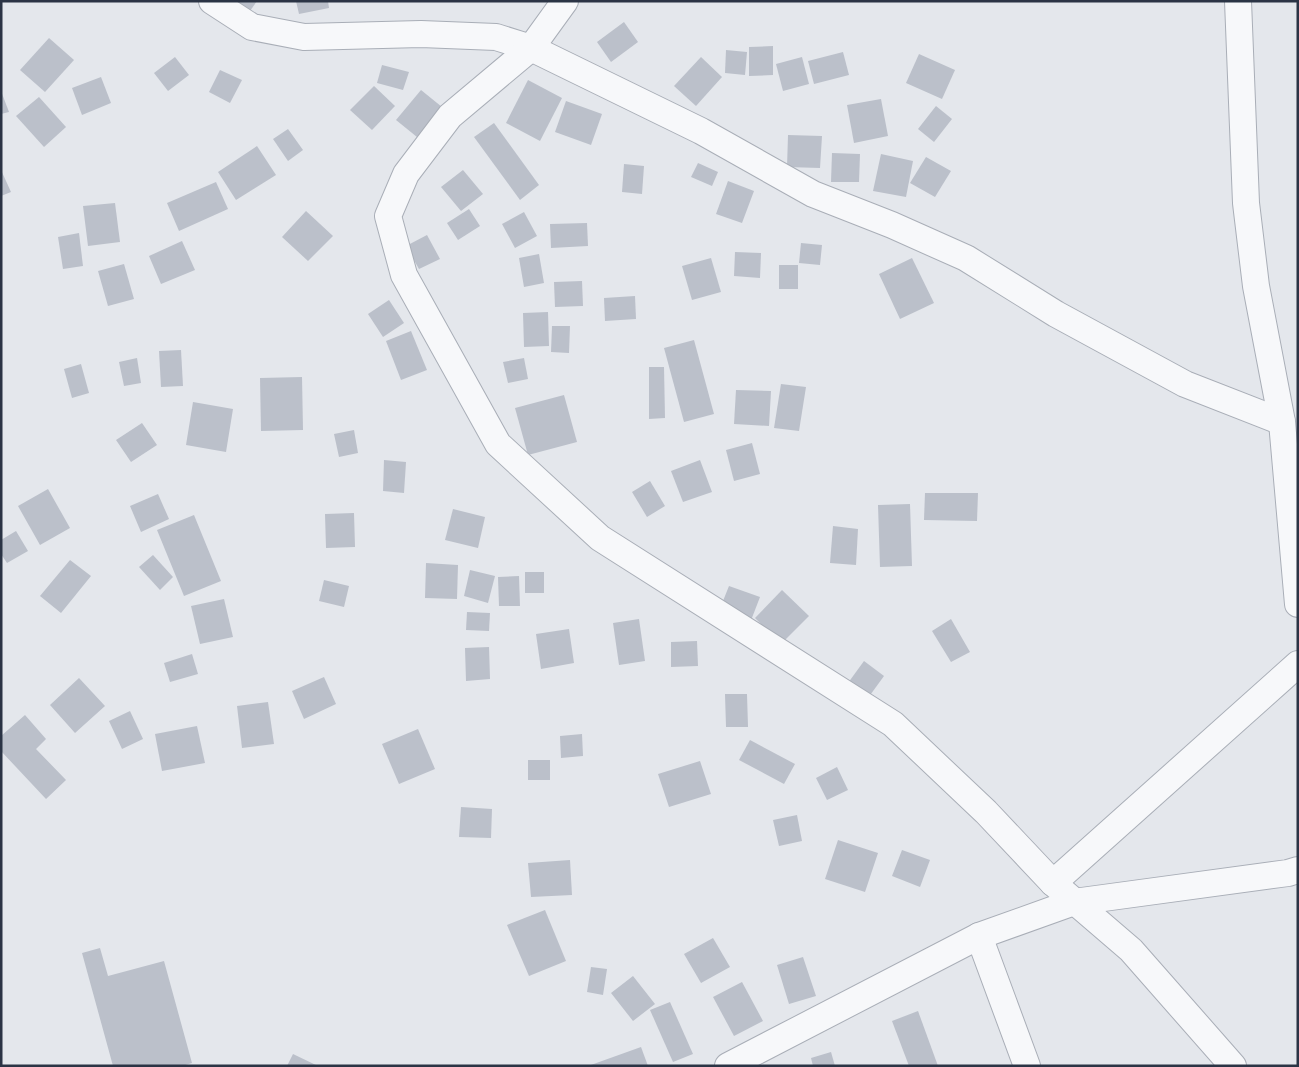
<svg xmlns="http://www.w3.org/2000/svg" width="1299" height="1067" font-family="Barlow,sans-serif">
	<rect width="100%" height="100%" fill="#e4e7ec"/>
	<!-- building -->
	<g fill="#bbc0ca">
		<path d="M 223,1 L 257,1 L 245,18 Z"/>
		<path d="M 296,1 L 328,1 L 329,8 L 299,14 Z"/>
		<path d="M 624,22 L 638,42 L 611,62 L 597,42 Z"/>
		<path d="M 49,38 L 74,60 L 45,92 L 20,70 Z"/>
		<path d="M 773,46 L 773,75 L 749,76 L 749,47 Z"/>
		<path d="M 726,50 L 747,52 L 745,75 L 725,73 Z"/>
		<path d="M 843,52 L 849,75 L 814,84 L 808,61 Z"/>
		<path d="M 919,54 L 955,70 L 942,99 L 906,83 Z"/>
		<path d="M 175,57 L 189,75 L 168,91 L 154,73 Z"/>
		<path d="M 701,57 L 722,77 L 696,106 L 674,86 Z"/>
		<path d="M 802,57 L 809,84 L 783,91 L 776,64 Z"/>
		<path d="M 382,65 L 409,72 L 403,90 L 377,83 Z"/>
		<path d="M 220,70 L 242,80 L 230,103 L 209,92 Z"/>
		<path d="M 101,77 L 111,103 L 82,115 L 72,88 Z"/>
		<path d="M 528,80 L 562,98 L 540,141 L 506,123 Z"/>
		<path d="M 374,86 L 395,106 L 372,130 L 350,110 Z"/>
		<path d="M 421,90 L 442,107 L 417,137 L 396,120 Z"/>
		<path d="M 1,91 L 9,112 L 1,114 Z"/>
		<path d="M 39,97 L 66,127 L 44,147 L 16,116 Z"/>
		<path d="M 881,99 L 888,136 L 854,143 L 847,105 Z"/>
		<path d="M 566,101 L 602,114 L 591,145 L 555,132 Z"/>
		<path d="M 936,106 L 952,119 L 934,142 L 918,129 Z"/>
		<path d="M 494,123 L 539,185 L 520,200 L 474,137 Z"/>
		<path d="M 288,129 L 303,150 L 288,161 L 273,139 Z"/>
		<path d="M 788,135 L 822,136 L 820,168 L 787,167 Z"/>
		<path d="M 257,146 L 276,175 L 236,200 L 218,172 Z"/>
		<path d="M 832,153 L 860,154 L 859,182 L 831,182 Z"/>
		<path d="M 881,154 L 913,161 L 906,197 L 873,191 Z"/>
		<path d="M 926,157 L 951,171 L 935,197 L 910,183 Z"/>
		<path d="M 698,163 L 718,172 L 712,186 L 691,177 Z"/>
		<path d="M 624,164 L 644,166 L 642,194 L 622,192 Z"/>
		<path d="M 1,170 L 11,192 L 1,196 Z"/>
		<path d="M 463,170 L 483,194 L 461,211 L 441,187 Z"/>
		<path d="M 728,181 L 754,191 L 742,223 L 716,214 Z"/>
		<path d="M 216,182 L 228,209 L 179,231 L 167,203 Z"/>
		<path d="M 115,203 L 120,242 L 88,246 L 83,206 Z"/>
		<path d="M 469,209 L 480,226 L 458,240 L 447,223 Z"/>
		<path d="M 306,211 L 333,236 L 308,261 L 282,237 Z"/>
		<path d="M 524,212 L 537,236 L 515,248 L 502,224 Z"/>
		<path d="M 587,223 L 588,246 L 551,248 L 550,224 Z"/>
		<path d="M 79,233 L 83,266 L 63,269 L 58,237 Z"/>
		<path d="M 427,235 L 440,259 L 419,269 L 406,246 Z"/>
		<path d="M 182,241 L 195,270 L 161,284 L 149,256 Z"/>
		<path d="M 801,243 L 822,245 L 820,265 L 799,263 Z"/>
		<path d="M 735,252 L 761,253 L 760,278 L 734,276 Z"/>
		<path d="M 539,254 L 544,283 L 524,287 L 519,258 Z"/>
		<path d="M 711,258 L 721,292 L 692,300 L 682,266 Z"/>
		<path d="M 912,258 L 934,303 L 900,319 L 879,274 Z"/>
		<path d="M 124,264 L 134,299 L 108,306 L 98,271 Z"/>
		<rect x="779" y="265" width="19" height="24"/>
		<path d="M 582,281 L 583,306 L 555,307 L 554,282 Z"/>
		<path d="M 635,296 L 636,319 L 605,321 L 604,298 Z"/>
		<path d="M 389,300 L 404,323 L 383,337 L 368,314 Z"/>
		<path d="M 548,312 L 549,346 L 524,347 L 523,313 Z"/>
		<path d="M 552,326 L 570,326 L 569,353 L 551,352 Z"/>
		<path d="M 411,331 L 427,370 L 401,380 L 386,341 Z"/>
		<path d="M 694,340 L 714,414 L 684,422 L 664,348 Z"/>
		<path d="M 181,350 L 183,386 L 161,387 L 159,351 Z"/>
		<path d="M 137,358 L 141,383 L 124,386 L 119,362 Z"/>
		<path d="M 524,358 L 528,379 L 508,383 L 503,362 Z"/>
		<path d="M 81,364 L 89,393 L 72,398 L 64,369 Z"/>
		<path d="M 649,367 L 664,367 L 665,418 L 649,419 Z"/>
		<path d="M 302,377 L 303,430 L 261,431 L 260,378 Z"/>
		<path d="M 781,384 L 806,387 L 799,431 L 774,428 Z"/>
		<path d="M 736,390 L 771,391 L 769,426 L 734,424 Z"/>
		<path d="M 564,395 L 577,442 L 528,455 L 515,408 Z"/>
		<path d="M 193,402 L 233,409 L 226,452 L 186,445 Z"/>
		<path d="M 142,423 L 157,445 L 131,462 L 116,440 Z"/>
		<path d="M 354,430 L 358,453 L 339,457 L 334,434 Z"/>
		<path d="M 752,443 L 760,474 L 734,481 L 726,450 Z"/>
		<path d="M 384,460 L 406,462 L 404,493 L 383,491 Z"/>
		<path d="M 700,460 L 712,492 L 683,502 L 671,471 Z"/>
		<path d="M 650,481 L 665,506 L 647,517 L 632,492 Z"/>
		<path d="M 48,489 L 70,528 L 40,545 L 18,506 Z"/>
		<path d="M 925,493 L 978,493 L 977,521 L 924,520 Z"/>
		<path d="M 158,494 L 169,519 L 141,532 L 130,506 Z"/>
		<path d="M 910,504 L 912,566 L 880,567 L 878,505 Z"/>
		<path d="M 453,509 L 485,517 L 478,548 L 445,540 Z"/>
		<path d="M 354,513 L 355,547 L 326,548 L 325,514 Z"/>
		<path d="M 194,515 L 221,581 L 184,596 L 157,530 Z"/>
		<path d="M 833,526 L 858,529 L 856,565 L 830,563 Z"/>
		<path d="M 16,531 L 28,551 L 7,563 L 1,554 L 1,540 Z"/>
		<path d="M 153,555 L 173,577 L 160,590 L 139,567 Z"/>
		<path d="M 70,560 L 91,576 L 61,613 L 40,596 Z"/>
		<path d="M 426,563 L 458,565 L 457,599 L 425,598 Z"/>
		<path d="M 470,570 L 495,576 L 488,603 L 464,596 Z"/>
		<rect x="525" y="572" width="19" height="21"/>
		<path d="M 519,576 L 520,606 L 499,606 L 498,577 Z"/>
		<path d="M 324,580 L 349,586 L 344,607 L 319,601 Z"/>
		<path d="M 729,586 L 760,597 L 750,623 L 719,611 Z"/>
		<path d="M 782,590 L 809,616 L 781,644 L 755,618 Z"/>
		<path d="M 224,599 L 233,637 L 200,644 L 191,606 Z"/>
		<path d="M 467,612 L 490,613 L 489,631 L 466,630 Z"/>
		<path d="M 639,619 L 645,661 L 619,665 L 613,623 Z"/>
		<path d="M 951,619 L 970,652 L 951,662 L 932,631 Z"/>
		<path d="M 569,629 L 574,663 L 541,669 L 536,634 Z"/>
		<path d="M 697,641 L 698,666 L 671,667 L 671,642 Z"/>
		<path d="M 489,647 L 490,679 L 466,681 L 465,648 Z"/>
		<path d="M 192,654 L 198,674 L 170,682 L 164,663 Z"/>
		<path d="M 864,661 L 884,676 L 868,698 L 848,683 Z"/>
		<path d="M 324,677 L 336,704 L 304,719 L 292,691 Z"/>
		<path d="M 79,678 L 105,706 L 75,733 L 50,705 Z"/>
		<path d="M 725,694 L 747,694 L 748,727 L 726,727 Z"/>
		<path d="M 268,702 L 274,744 L 242,748 L 237,706 Z"/>
		<path d="M 130,711 L 143,739 L 122,749 L 109,721 Z"/>
		<path d="M 25,715 L 46,739 L 36,749 L 66,780 L 46,799 L 1,751 L 1,736 Z"/>
		<path d="M 197,726 L 205,763 L 162,771 L 155,734 Z"/>
		<path d="M 418,729 L 435,769 L 399,784 L 382,744 Z"/>
		<path d="M 582,734 L 583,756 L 561,758 L 560,736 Z"/>
		<path d="M 750,740 L 795,764 L 784,784 L 739,760 Z"/>
		<rect x="528" y="760" width="22" height="20"/>
		<path d="M 700,761 L 711,794 L 669,807 L 658,774 Z"/>
		<path d="M 837,767 L 848,790 L 827,800 L 816,778 Z"/>
		<path d="M 461,807 L 492,809 L 491,838 L 459,837 Z"/>
		<path d="M 797,815 L 802,841 L 779,846 L 773,820 Z"/>
		<path d="M 838,840 L 878,853 L 865,892 L 825,879 Z"/>
		<path d="M 902,850 L 930,860 L 920,887 L 892,876 Z"/>
		<path d="M 570,860 L 572,895 L 531,897 L 528,863 Z"/>
		<path d="M 545,910 L 566,961 L 529,976 L 507,925 Z"/>
		<path d="M 713,938 L 730,967 L 701,983 L 684,954 Z"/>
		<path d="M 100,948 L 108,976 L 164,961 L 192,1063 L 182,1066 L 113,1066 L 82,953 Z"/>
		<path d="M 803,957 L 816,996 L 789,1004 L 777,965 Z"/>
		<path d="M 591,967 L 607,969 L 603,995 L 587,992 Z"/>
		<path d="M 633,976 L 655,1004 L 633,1021 L 611,993 Z"/>
		<path d="M 742,982 L 763,1021 L 734,1036 L 713,997 Z"/>
		<path d="M 670,1002 L 693,1054 L 673,1062 L 650,1010 Z"/>
		<path d="M 918,1011 L 938,1066 L 909,1066 L 892,1021 Z"/>
		<path d="M 641,1047 L 648,1066 L 588,1066 Z"/>
		<path d="M 831,1052 L 835,1066 L 813,1066 L 811,1058 Z"/>
		<path d="M 293,1054 L 318,1066 L 287,1066 Z"/>
	</g>
	<g fill="none" stroke-linecap="round" stroke-linejoin="round">
		<defs>
			<g id="street">
				<path d="M 212,1 L 252,27 L 304,37 L 421,34 L 496,37 L 531,48 L 701,131 L 813,194 L 892,225 L 966,258 L 1056,314 L 1185,384 L 1282,422"/>
				<path d="M 565,1 L 531,48 L 450,116 L 406,174 L 388,216 L 404,275 L 498,444 L 600,538 L 893,724 L 986,812 L 1053,883 L 1131,950 L 1233,1066"/>
				<path d="M 1238,1 L 1246,203 L 1256,286 L 1282,422 L 1298,604"/>
				<path d="M 1053,883 L 1298,664"/>
				<path d="M 979,936 L 1027,1066"/>
				<path d="M 728,1066 L 979,936 L 1074,902 L 1288,873 L 1298,870"/>
			</g>
		</defs>
		<!-- street casing -->
		<use href="#street" stroke="#a9aeb7" stroke-width="28"/>
		<!-- street -->
		<use href="#street" stroke="#f7f8fa" stroke-width="26"/>
	</g>
	<!-- border -->
	<rect width="1299" height="1067" fill="none" stroke="#2b3445" stroke-width="5"/>
</svg>
